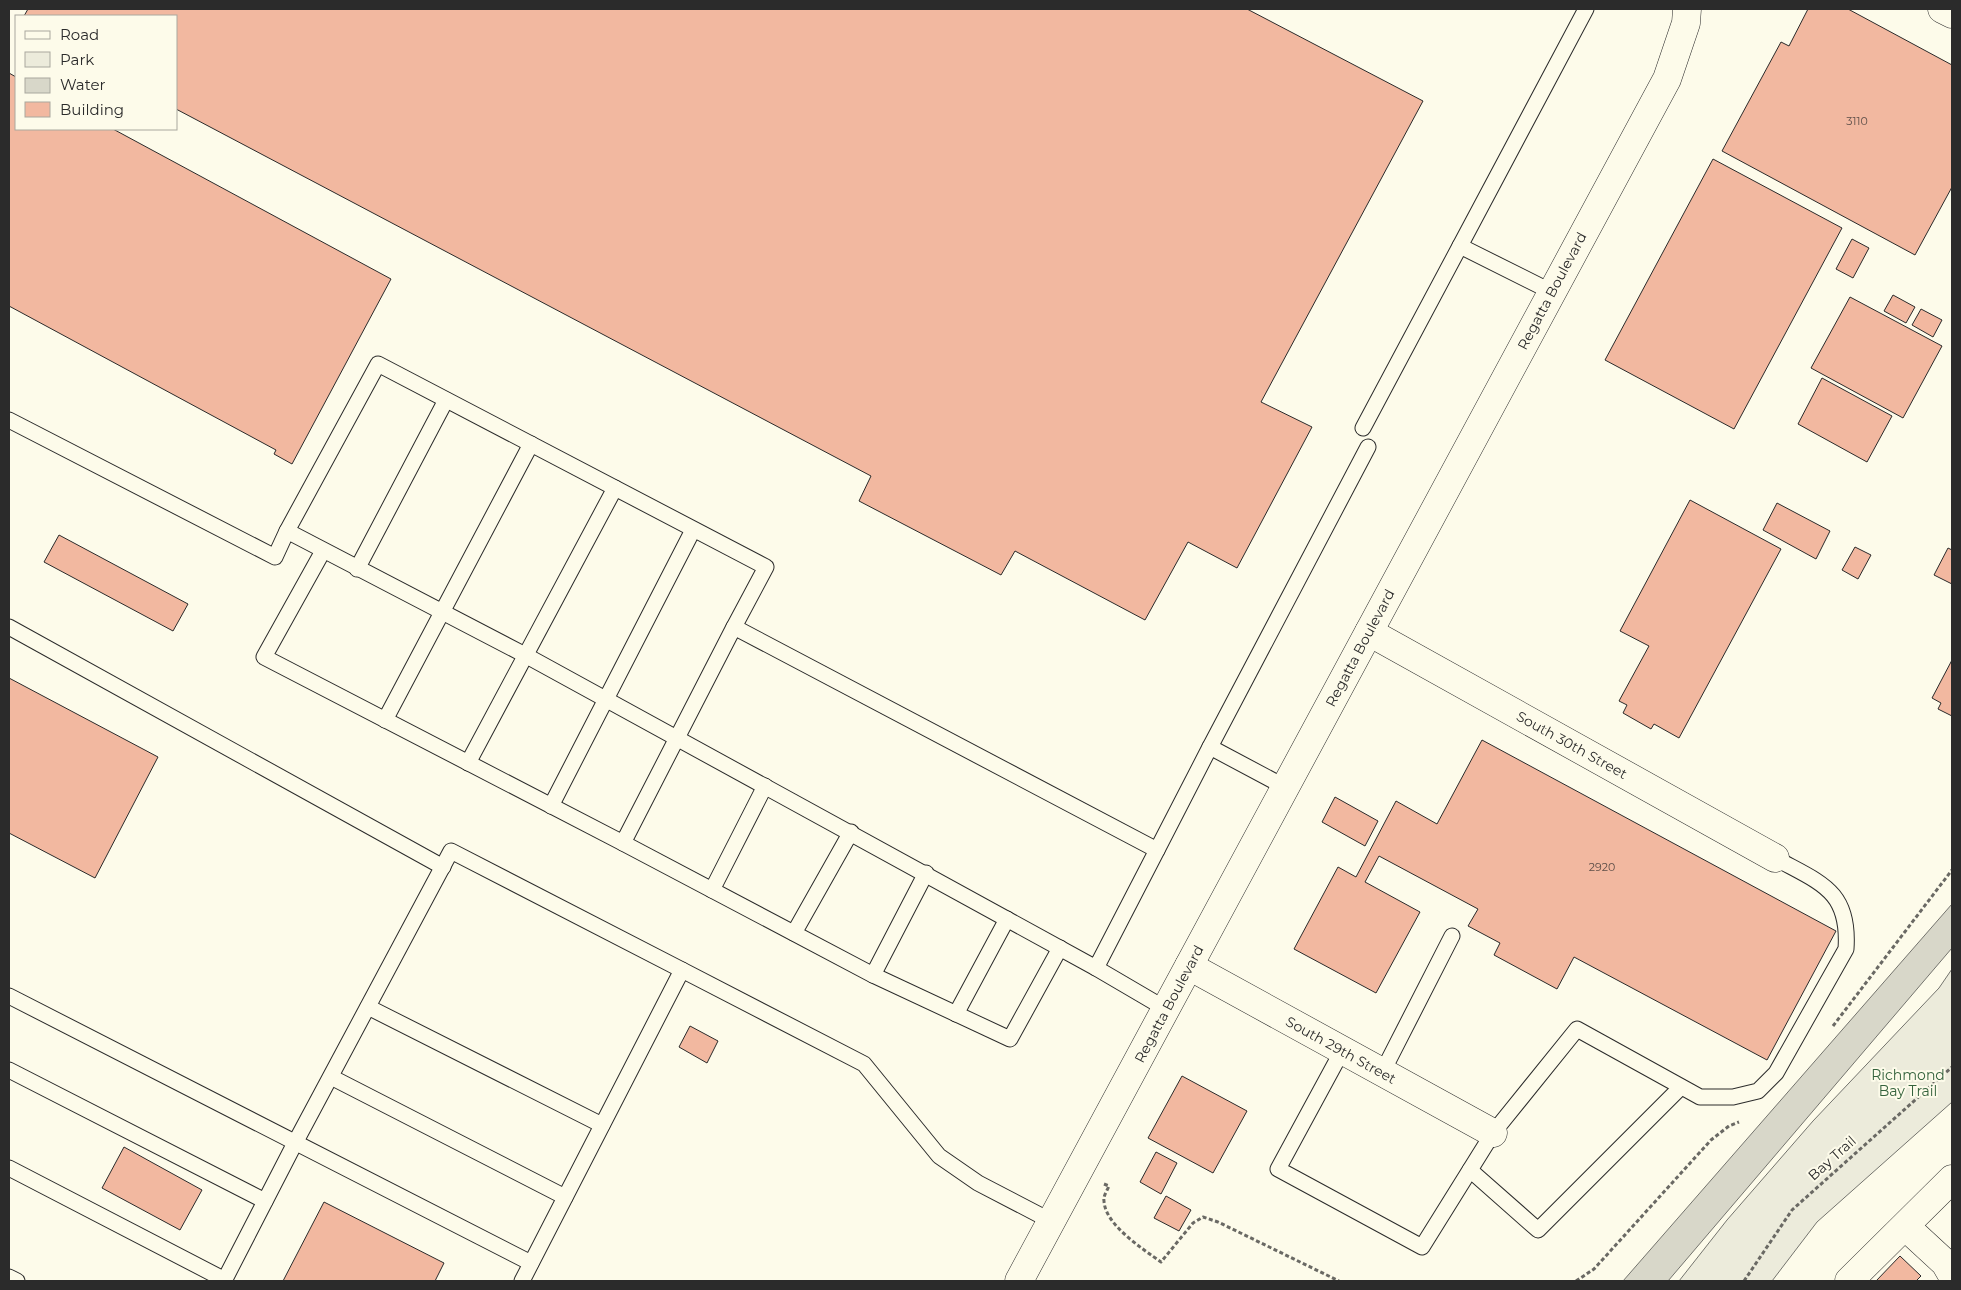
<svg xmlns="http://www.w3.org/2000/svg" width="1961" height="1290" font-family="Montserrat,sans-serif">
	<rect width="100%" height="100%" fill="#fdfbea"/>
	<!-- green -->
	<path fill="#ecebdb" stroke="#74746e" d="M 1952,969 L 1952,1102 L 1817,1222 L 1772,1281 L 1679,1281 L 1727,1220 L 1813,1121 L 1939,988 Z"/>
	<!-- water -->
	<path fill="#d8d7c9" stroke="#74746e" d="M 1952,904 L 1952,948 L 1668,1281 L 1623,1281 Z"/>
	<!-- building -->
	<g fill="#f2b8a0" stroke="#2b2b2b">
		<path d="M 28,9 L 1247,9 L 1423,101 L 1261,402 L 1312,427 L 1237,568 L 1188,542 L 1145,620 L 1015,551 L 1001,575 L 859,501 L 871,476 L 176,109 L 176,16 L 24,16 Z"/>
		<path d="M 1808,9 L 1848,9 L 1952,65 L 1952,187 L 1915,255 L 1722,151 L 1781,42 L 1789,46 Z"/>
		<path d="M 9,73 L 16,77 L 16,129 L 113,129 L 391,279 L 292,464 L 274,454 L 276,450 L 9,306 Z"/>
		<path d="M 1713,159 L 1842,228 L 1734,429 L 1605,360 Z"/>
		<path d="M 1852,239 L 1869,248 L 1853,278 L 1836,269 Z"/>
		<path d="M 1893,295 L 1915,307 L 1906,323 L 1884,311 Z"/>
		<path d="M 1850,297 L 1942,346 L 1903,418 L 1811,368 Z"/>
		<path d="M 1921,309 L 1942,320 L 1933,337 L 1912,325 Z"/>
		<path d="M 1822,378 L 1892,416 L 1867,462 L 1798,424 Z"/>
		<path d="M 1690,500 L 1781,549 L 1679,738 L 1654,724 L 1651,729 L 1623,713 L 1627,705 L 1619,701 L 1649,646 L 1620,631 Z"/>
		<path d="M 1777,503 L 1830,531 L 1816,559 L 1763,530 Z"/>
		<path d="M 59,535 L 188,604 L 173,631 L 44,562 Z"/>
		<path d="M 1855,547 L 1871,555 L 1858,579 L 1842,570 Z"/>
		<path d="M 1948,548 L 1952,550 L 1952,584 L 1934,575 Z"/>
		<path d="M 1952,660 L 1952,716 L 1938,709 L 1941,703 L 1932,698 Z"/>
		<path d="M 9,678 L 158,757 L 95,878 L 9,833 Z"/>
		<path d="M 1482,740 L 1836,931 L 1767,1060 L 1574,957 L 1557,989 L 1494,955 L 1500,943 L 1468,926 L 1478,909 L 1379,856 L 1365,882 L 1420,912 L 1376,993 L 1294,949 L 1338,867 L 1356,877 L 1396,801 L 1437,824 Z"/>
		<path d="M 1335,797 L 1378,821 L 1365,846 L 1322,822 Z"/>
		<path d="M 690,1026 L 718,1041 L 707,1063 L 679,1047 Z"/>
		<path d="M 1182,1076 L 1247,1111 L 1213,1173 L 1148,1138 Z"/>
		<path d="M 124,1147 L 202,1190 L 180,1230 L 102,1188 Z"/>
		<path d="M 1156,1152 L 1177,1163 L 1161,1194 L 1140,1182 Z"/>
		<path d="M 1166,1196 L 1191,1210 L 1179,1231 L 1154,1218 Z"/>
		<path d="M 324,1202 L 444,1263 L 435,1281 L 283,1281 Z"/>
		<path d="M 1900,1256 L 1921,1276 L 1916,1281 L 1876,1281 Z"/>
	</g>
	<g fill="none" stroke-linecap="round" stroke-linejoin="round">
		<defs>
			<g id="service">
				<path d="M 1552,292 L 1460,246 L 1586,9"/>
				<path d="M 9,420 L 275,557 L 287,531"/>
				<path d="M 1363,428 L 1460,246"/>
				<path d="M 323,551 L 264,657 L 623,843 L 734,627 L 1157,850 L 1210,747"/>
				<path d="M 357,569 L 446,400"/>
				<path d="M 9,627 L 443,867"/>
				<path d="M 734,627 L 766,567 L 378,364 L 287,531 L 525,655 L 1096,968 L 1157,850"/>
				<path d="M 385,720 L 531,444"/>
				<path d="M 468,763 L 615,488"/>
				<path d="M 1285,787 L 1210,747 L 1368,447"/>
				<path d="M 551,806 L 693,530"/>
				<path d="M 623,843 L 873,975 L 1010,1039 L 1060,948"/>
				<path d="M 712,890 L 765,786"/>
				<path d="M 794,933 L 851,832"/>
				<path d="M 1096,968 L 1166,1009"/>
				<path d="M 873,975 L 926,873"/>
				<path d="M 9,996 L 531,1263"/>
				<path d="M 368,1007 L 602,1125"/>
				<path d="M 956,1014 L 1007,919"/>
				<path d="M 1342,1051 L 1278,1169 L 1422,1247 L 1493,1133 L 1577,1029 L 1700,1097 L 1733,1097 L 1758,1091 L 1776,1073 L 1846,949 C 1850,890 1820,883 1775,858"/>
				<path d="M 9,1070 L 265,1201"/>
				<path d="M 1382,1073 L 1452,936"/>
				<path d="M 331,1077 L 565,1197"/>
				<path d="M 9,1168 L 225,1280"/>
				<path d="M 1470,1170 L 1538,1230 L 1681,1087"/>
				<path d="M 9,1277 L 17,1281"/>
				<path d="M 224,1281 L 295,1143 L 451,851 L 682,970"/>
				<path d="M 522,1281 L 682,970 L 864,1064 L 939,1156 L 978,1183 L 1051,1221"/>
			</g>
			<g id="minor">
				<path d="M 1942,9 L 1952,14"/>
				<path d="M 1369,632 L 1775,858"/>
				<path d="M 1189,966 L 1493,1133"/>
				<path d="M 1906,1227 L 1945,1263 L 1952,1275"/>
				<path d="M 1849,1281 L 1952,1179"/>
			</g>
			<path id="tertiary" d="M 1019,1281 L 1667,79 L 1686,23 L 1687,9"/>
		</defs>
		<!-- service casing -->
		<use href="#service" stroke="#2b2b2b" stroke-width="17"/>
		<!-- minor casing -->
		<use href="#minor" stroke="#2b2b2b" stroke-width="29"/>
		<!-- tertiary casing -->
		<use href="#tertiary" stroke="#2b2b2b" stroke-width="29"/>
		<!-- path -->
		<g stroke="#6a6964" stroke-width="3" stroke-dasharray="4 2.5" stroke-linecap="butt">
			<path d="M 1833,1026 L 1952,870"/>
			<path d="M 1104,1184 L 1109,1186 C 1107,1191 1103,1196 1104,1201 C 1105,1225 1143,1249 1161,1262 L 1193,1223 L 1203,1217 L 1218,1222 L 1339,1281"/>
			<path d="M 1576,1281 L 1594,1269 L 1711,1140 L 1729,1126 L 1739,1122"/>
			<path d="M 1744,1281 L 1792,1210 L 1952,1067"/>
		</g>
		<!-- service -->
		<use href="#service" stroke="#fdfbea" stroke-width="15"/>
		<!-- minor -->
		<use href="#minor" stroke="#fdfbea" stroke-width="28"/>
		<!-- tertiary -->
		<use href="#tertiary" stroke="#fdfbea" stroke-width="28"/>
	</g>
	<g text-anchor="middle" dominant-baseline="central" stroke-width="4" stroke-linejoin="round" paint-order="stroke">
		<!-- number labels -->
		<g font-size="11" fill="#5d4e48">
			<text x="1857" y="121">3110</text>
			<text x="1602" y="867">2920</text>
		</g>
		<!-- street labels -->
		<g font-size="14" fill="#2b2b2b" stroke="#fdfbea">
			<text transform="translate(1552 291) rotate(-62)">Regatta Boulevard</text>
			<text transform="translate(1360 648) rotate(-62)">Regatta Boulevard</text>
			<text transform="translate(1572 745) rotate(29)">South 30th Street</text>
			<text transform="translate(1169 1004) rotate(-62)">Regatta Boulevard</text>
			<text transform="translate(1341 1050) rotate(29)">South 29th Street</text>
			<text transform="translate(1832 1158) rotate(-42)">Bay Trail</text>
		</g>
		<!-- park labels -->
		<g font-size="14" fill="#34623c" stroke="#fdfbea">
			<text x="1908" y="1075">Richmond<tspan x="1908" dy="16">Bay Trail</tspan></text>
		</g>
	</g>
	<!-- border -->
	<rect width="1961" height="1290" fill="none" stroke="#2b2b2b" stroke-width="20"/>
	<!-- legend -->
	<rect x="15" y="15" width="162" height="115" fill="#fdfbea" stroke="#a9a89e"/>
	<rect x="25" y="31" width="25" height="8" fill="#fdfbea" stroke="#a9a89e"/>
	<text x="60" y="40" font-size="15" fill="#2b2b2b">Road</text>
	<rect x="25" y="52" width="25" height="15" fill="#ecebdb" stroke="#a9a89e"/>
	<text x="60" y="65" font-size="15" fill="#2b2b2b">Park</text>
	<rect x="25" y="78" width="25" height="15" fill="#d8d7c9" stroke="#a9a89e"/>
	<text x="60" y="90" font-size="15" fill="#2b2b2b">Water</text>
	<rect x="25" y="102" width="25" height="15" fill="#f2b8a0" stroke="#a9a89e"/>
	<text x="60" y="115" font-size="15" fill="#2b2b2b">Building</text>
</svg>
